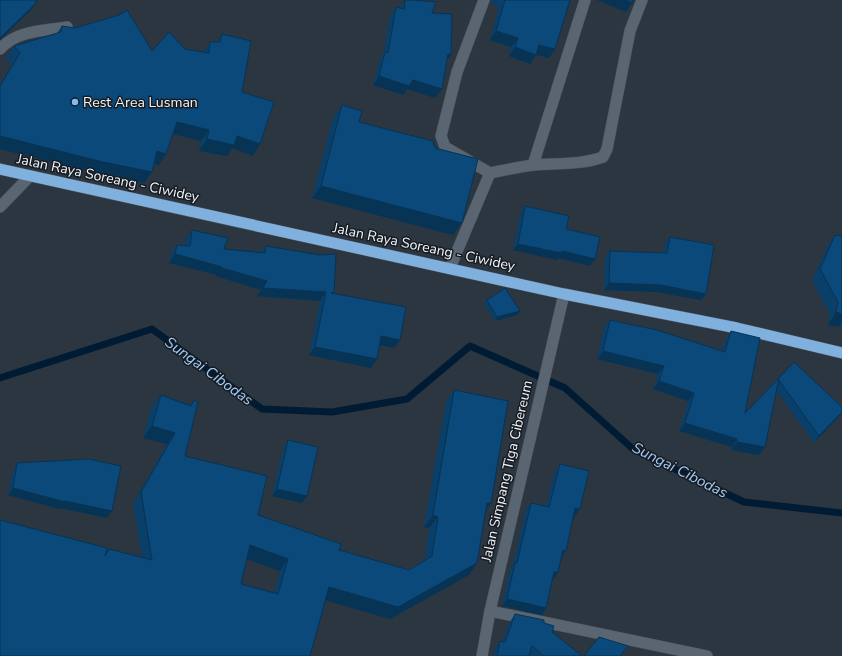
<svg xmlns="http://www.w3.org/2000/svg" width="842" height="656" font-family="'Nunito Sans',sans-serif">
	<rect width="100%" height="100%" fill="#2b3640"/>
	<g fill="none" stroke-linecap="round" stroke-linejoin="round">
		<!-- stream -->
		<path stroke="#001b34" stroke-width="7" d="M 0,378 L 152,329 L 262,409 L 332,412 L 407,399 L 470,346 L 565,388 L 633,449 L 744,502 L 842,513"/>
		<defs>
			<g id="minor">
				<path d="M 484,0 L 457,72 L 441,136 L 445,147 L 490,173"/>
				<path d="M 0,49 C 17,30 43,31 67,27"/>
				<path d="M 533,165 L 585,0"/>
				<path d="M 0,207 L 29,177"/>
				<path d="M 450,268 L 490,173 C 505,170 519,167 533,165 C 556,163 581,165 603,157 L 607,149 L 630,31 L 642,0"/>
				<path d="M 490,611 L 707,656"/>
				<path d="M 482,656 L 490,611 L 564,294"/>
			</g>
			<path id="trunk" d="M 0,169 L 564,294 L 737,328 L 842,353"/>
		</defs>
		<!-- minor casing -->
		<use href="#minor" stroke="#48515a" stroke-width="12"/>
		<!-- trunk casing -->
		<use href="#trunk" stroke="#48515a" stroke-width="12"/>
		<!-- minor -->
		<use href="#minor" stroke="#596571" stroke-width="11"/>
		<!-- trunk -->
		<use href="#trunk" stroke="#80b0de" stroke-width="11"/>
	</g>
	<!-- wall -->
	<g fill="#093f68" fill-rule="evenodd">
		<path d="M 405,0 L 414,0 L 432,13 L 447,61 L 442,89 L 435,98 L 407,89 L 403,95 L 373,85 L 379,61 L 383,55 L 390,16 L 396,7 L 400,8 Z"/>
		<path d="M 492,0 L 570,0 L 555,49 L 549,58 L 536,55 L 530,64 L 509,56 L 511,47 L 490,40 L 499,9 L 492,2 Z"/>
		<path d="M 62,26 L 152,51 L 185,49 L 203,52 L 210,42 L 217,42 L 222,34 L 242,92 L 253,156 L 232,148 L 227,156 L 199,151 L 201,141 L 173,134 L 166,154 L 159,165 L 154,164 L 144,183 L 95,173 L 0,149 L 0,84 L 12,64 L 6,58 L 14,46 L 57,33 Z"/>
		<path d="M 342,105 L 359,122 L 453,235 L 312,198 L 333,118 Z"/>
		<path d="M 525,206 L 566,229 L 590,266 L 558,258 L 557,260 L 513,250 L 521,212 Z"/>
		<path d="M 192,230 L 224,249 L 261,252 L 266,246 L 334,293 L 400,340 L 394,348 L 379,345 L 371,368 L 309,355 L 320,301 L 257,296 L 261,290 L 216,276 L 217,275 L 169,263 L 171,253 L 177,245 L 185,245 L 186,238 Z"/>
		<path d="M 835,235 L 842,236 L 842,328 L 839,327 L 828,325 L 830,314 L 812,281 L 827,247 Z"/>
		<path d="M 670,237 L 706,294 L 701,300 L 656,292 L 604,290 L 605,258 L 610,251 L 663,253 L 665,243 Z"/>
		<path d="M 487,300 L 520,311 L 517,315 L 495,321 L 484,303 Z"/>
		<path d="M 610,320 L 722,351 L 726,339 L 731,331 L 745,413 L 794,362 L 842,407 L 842,413 L 839,416 L 814,443 L 776,390 L 759,455 L 731,450 L 732,447 L 679,431 L 688,401 L 653,389 L 658,374 L 597,359 L 604,327 Z"/>
		<path d="M 454,390 L 491,503 L 485,512 L 469,575 L 390,619 L 326,600 L 310,656 L 105,554 L 109,549 L 142,557 L 133,504 L 167,444 L 143,438 L 152,406 L 161,395 L 190,405 L 194,400 L 185,456 L 258,515 L 339,550 L 409,570 L 425,560 L 429,528 L 424,527 L 446,402 ZM 247,559 L 280,571 L 274,592 L 241,584 Z"/>
		<path d="M 288,440 L 307,496 L 302,503 L 272,496 L 284,447 Z"/>
		<path d="M 17,463 L 107,518 L 61,508 L 60,509 L 8,495 L 13,470 Z"/>
		<path d="M 560,464 L 580,509 L 575,516 L 574,516 L 562,557 L 558,572 L 554,579 L 553,579 L 546,608 L 542,615 L 502,606 L 510,570 L 513,565 L 526,510 L 531,503 L 546,506 L 555,471 Z"/>
		<path d="M 515,614 L 544,623 L 552,632 L 582,656 L 493,656 L 495,649 L 500,641 L 503,641 L 510,622 Z"/>
	</g>
	<!-- shaded-wall -->
	<g fill="#073355">
		<path d="M 597,0 L 624,0 L 632,3 L 626,12 Z"/>
		<path d="M 36,3 L 31,10 L 0,40 L 0,38 Z"/>
		<path d="M 496,31 L 518,38 L 511,47 L 490,40 Z"/>
		<path d="M 539,45 L 555,49 L 549,58 L 533,54 L 536,55 L 530,64 L 509,56 L 515,47 Z"/>
		<path d="M 448,54 L 451,55 L 444,64 Z"/>
		<path d="M 379,76 L 413,80 L 442,89 L 435,98 L 407,89 L 403,95 L 373,85 Z"/>
		<path d="M 177,122 L 209,130 L 201,141 L 169,133 Z"/>
		<path d="M 0,136 L 152,172 L 144,183 L 95,173 L 0,149 Z"/>
		<path d="M 237,136 L 260,144 L 253,156 L 232,148 L 227,156 L 199,151 L 207,139 Z"/>
		<path d="M 157,151 L 166,154 L 159,165 L 149,162 Z"/>
		<path d="M 321,186 L 462,223 L 453,235 L 312,198 Z"/>
		<path d="M 518,244 L 562,251 L 595,259 L 590,266 L 558,258 L 557,260 L 513,250 Z"/>
		<path d="M 175,254 L 222,267 L 217,275 L 169,263 Z"/>
		<path d="M 222,268 L 267,281 L 261,290 L 216,276 Z"/>
		<path d="M 609,283 L 661,285 L 706,294 L 701,300 L 656,292 L 604,290 Z"/>
		<path d="M 263,288 L 326,292 L 320,301 L 257,296 Z"/>
		<path d="M 520,311 L 517,315 L 495,321 L 497,317 Z"/>
		<path d="M 836,312 L 842,314 L 842,322 L 839,327 L 828,325 Z"/>
		<path d="M 381,336 L 400,340 L 394,348 L 375,344 Z"/>
		<path d="M 315,347 L 377,359 L 371,368 L 309,355 Z"/>
		<path d="M 603,351 L 664,366 L 658,374 L 597,359 Z"/>
		<path d="M 659,381 L 694,393 L 688,401 L 653,389 Z"/>
		<path d="M 842,412 L 839,416 L 814,443 L 819,436 Z"/>
		<path d="M 685,423 L 737,439 L 732,447 L 679,431 Z"/>
		<path d="M 152,426 L 175,433 L 167,444 L 143,438 Z"/>
		<path d="M 737,442 L 765,447 L 759,455 L 731,450 Z"/>
		<path d="M 13,488 L 65,501 L 112,511 L 107,518 L 61,508 L 60,509 L 8,495 Z"/>
		<path d="M 277,489 L 307,496 L 302,503 L 272,496 Z"/>
		<path d="M 487,503 L 491,503 L 483,515 Z"/>
		<path d="M 575,508 L 580,509 L 575,516 L 570,515 Z"/>
		<path d="M 433,515 L 438,517 L 429,528 L 424,527 Z"/>
		<path d="M 250,545 L 288,559 L 280,571 L 242,557 Z"/>
		<path d="M 563,550 L 566,551 L 561,558 Z"/>
		<path d="M 477,563 L 469,575 L 390,619 L 321,599 L 329,587 Z"/>
		<path d="M 554,572 L 558,572 L 554,579 L 550,579 Z"/>
		<path d="M 507,599 L 546,608 L 542,615 L 502,606 Z"/>
	</g>
	<!-- building -->
	<g fill="#0a4979" stroke="#073355" fill-rule="evenodd">
		<path d="M 0,0 L 36,0 L 36,3 L 0,38 Z"/>
		<path d="M 405,0 L 414,0 L 436,2 L 432,13 L 452,14 L 451,55 L 448,54 L 442,89 L 413,80 L 409,86 L 379,76 L 385,52 L 388,53 L 396,7 L 404,9 Z"/>
		<path d="M 505,0 L 570,0 L 555,49 L 539,45 L 536,55 L 515,47 L 518,38 L 496,31 Z"/>
		<path d="M 624,0 L 633,0 L 632,3 Z"/>
		<path d="M 127,10 L 152,51 L 169,32 L 185,49 L 209,53 L 210,42 L 220,42 L 222,34 L 251,41 L 242,92 L 274,102 L 260,144 L 237,136 L 234,145 L 207,139 L 209,130 L 177,122 L 166,154 L 157,151 L 152,172 L 103,162 L 0,136 L 0,86 L 20,53 L 14,46 L 61,32 L 62,26 L 75,28 L 119,15 Z"/>
		<path d="M 342,105 L 362,111 L 359,122 L 433,141 L 435,148 L 478,159 L 462,223 L 321,186 Z"/>
		<path d="M 525,206 L 569,216 L 566,229 L 600,237 L 595,259 L 562,251 L 561,253 L 518,244 Z"/>
		<path d="M 192,230 L 228,238 L 224,249 L 265,253 L 266,246 L 320,255 L 336,254 L 334,293 L 331,293 L 406,307 L 400,340 L 381,336 L 377,359 L 315,347 L 326,292 L 263,288 L 267,281 L 222,268 L 222,267 L 175,254 L 177,245 L 190,246 Z"/>
		<path d="M 835,235 L 842,236 L 842,314 L 836,312 L 838,302 L 820,269 Z"/>
		<path d="M 670,237 L 714,245 L 706,294 L 661,285 L 609,283 L 610,251 L 667,253 Z"/>
		<path d="M 505,288 L 520,311 L 497,317 L 487,300 Z"/>
		<path d="M 610,320 L 657,330 L 725,352 L 731,331 L 760,338 L 745,413 L 779,378 L 765,447 L 737,442 L 737,439 L 685,423 L 694,393 L 659,381 L 664,366 L 603,351 Z"/>
		<path d="M 794,362 L 842,407 L 842,412 L 819,436 L 778,379 Z"/>
		<path d="M 454,390 L 508,401 L 491,503 L 487,503 L 477,563 L 398,607 L 329,587 L 310,656 L 0,656 L 0,520 L 107,548 L 105,556 L 109,549 L 152,560 L 141,492 L 175,433 L 152,426 L 161,395 L 191,406 L 194,400 L 198,402 L 185,456 L 267,476 L 258,515 L 341,544 L 339,550 L 409,570 L 432,556 L 438,517 L 433,515 ZM 250,545 L 288,559 L 278,594 L 241,584 Z"/>
		<path d="M 288,440 L 318,447 L 307,496 L 277,489 Z"/>
		<path d="M 89,459 L 121,466 L 112,511 L 65,501 L 65,502 L 13,488 L 17,463 Z"/>
		<path d="M 560,464 L 589,471 L 580,509 L 575,508 L 566,551 L 563,550 L 558,572 L 554,572 L 546,608 L 507,599 L 515,563 L 517,563 L 531,503 L 549,507 Z"/>
		<path d="M 515,614 L 544,620 L 544,623 L 554,626 L 552,632 L 582,656 L 544,656 L 532,646 L 529,656 L 497,656 L 500,641 L 505,642 Z"/>
		<path d="M 599,637 L 628,646 L 620,656 L 584,656 Z"/>
	</g>
	<!-- markers -->
	<circle fill="#7ebdf9" stroke="#181c21" stroke-width="1.5" cx="75" cy="102" r="4"/>
	<g text-anchor="middle" dominant-baseline="central" stroke-width="3" stroke-linejoin="round" paint-order="stroke">
		<!-- poi labels -->
		<g font-size="14" fill="#eef5fd" stroke="#181c21" text-anchor="start">
			<text x="83" y="102">Rest Area Lusman</text>
		</g>
		<!-- street labels -->
		<g font-size="14" fill="#eef5fd" stroke="#181c21">
			<text transform="translate(108 178) rotate(12)">Jalan Raya Soreang - Ciwidey</text>
			<text transform="translate(424 247) rotate(12)">Jalan Raya Soreang - Ciwidey</text>
			<text transform="translate(507 471) rotate(-77)">Jalan Simpang Tiga Cibereum</text>
		</g>
		<!-- water labels -->
		<g font-size="15" font-style="italic" fill="#9fccf7" stroke="#181c21">
			<text transform="translate(209 371) rotate(36)">Sungai Cibodas</text>
			<text transform="translate(680 470) rotate(27)">Sungai Cibodas</text>
		</g>
	</g>
</svg>
